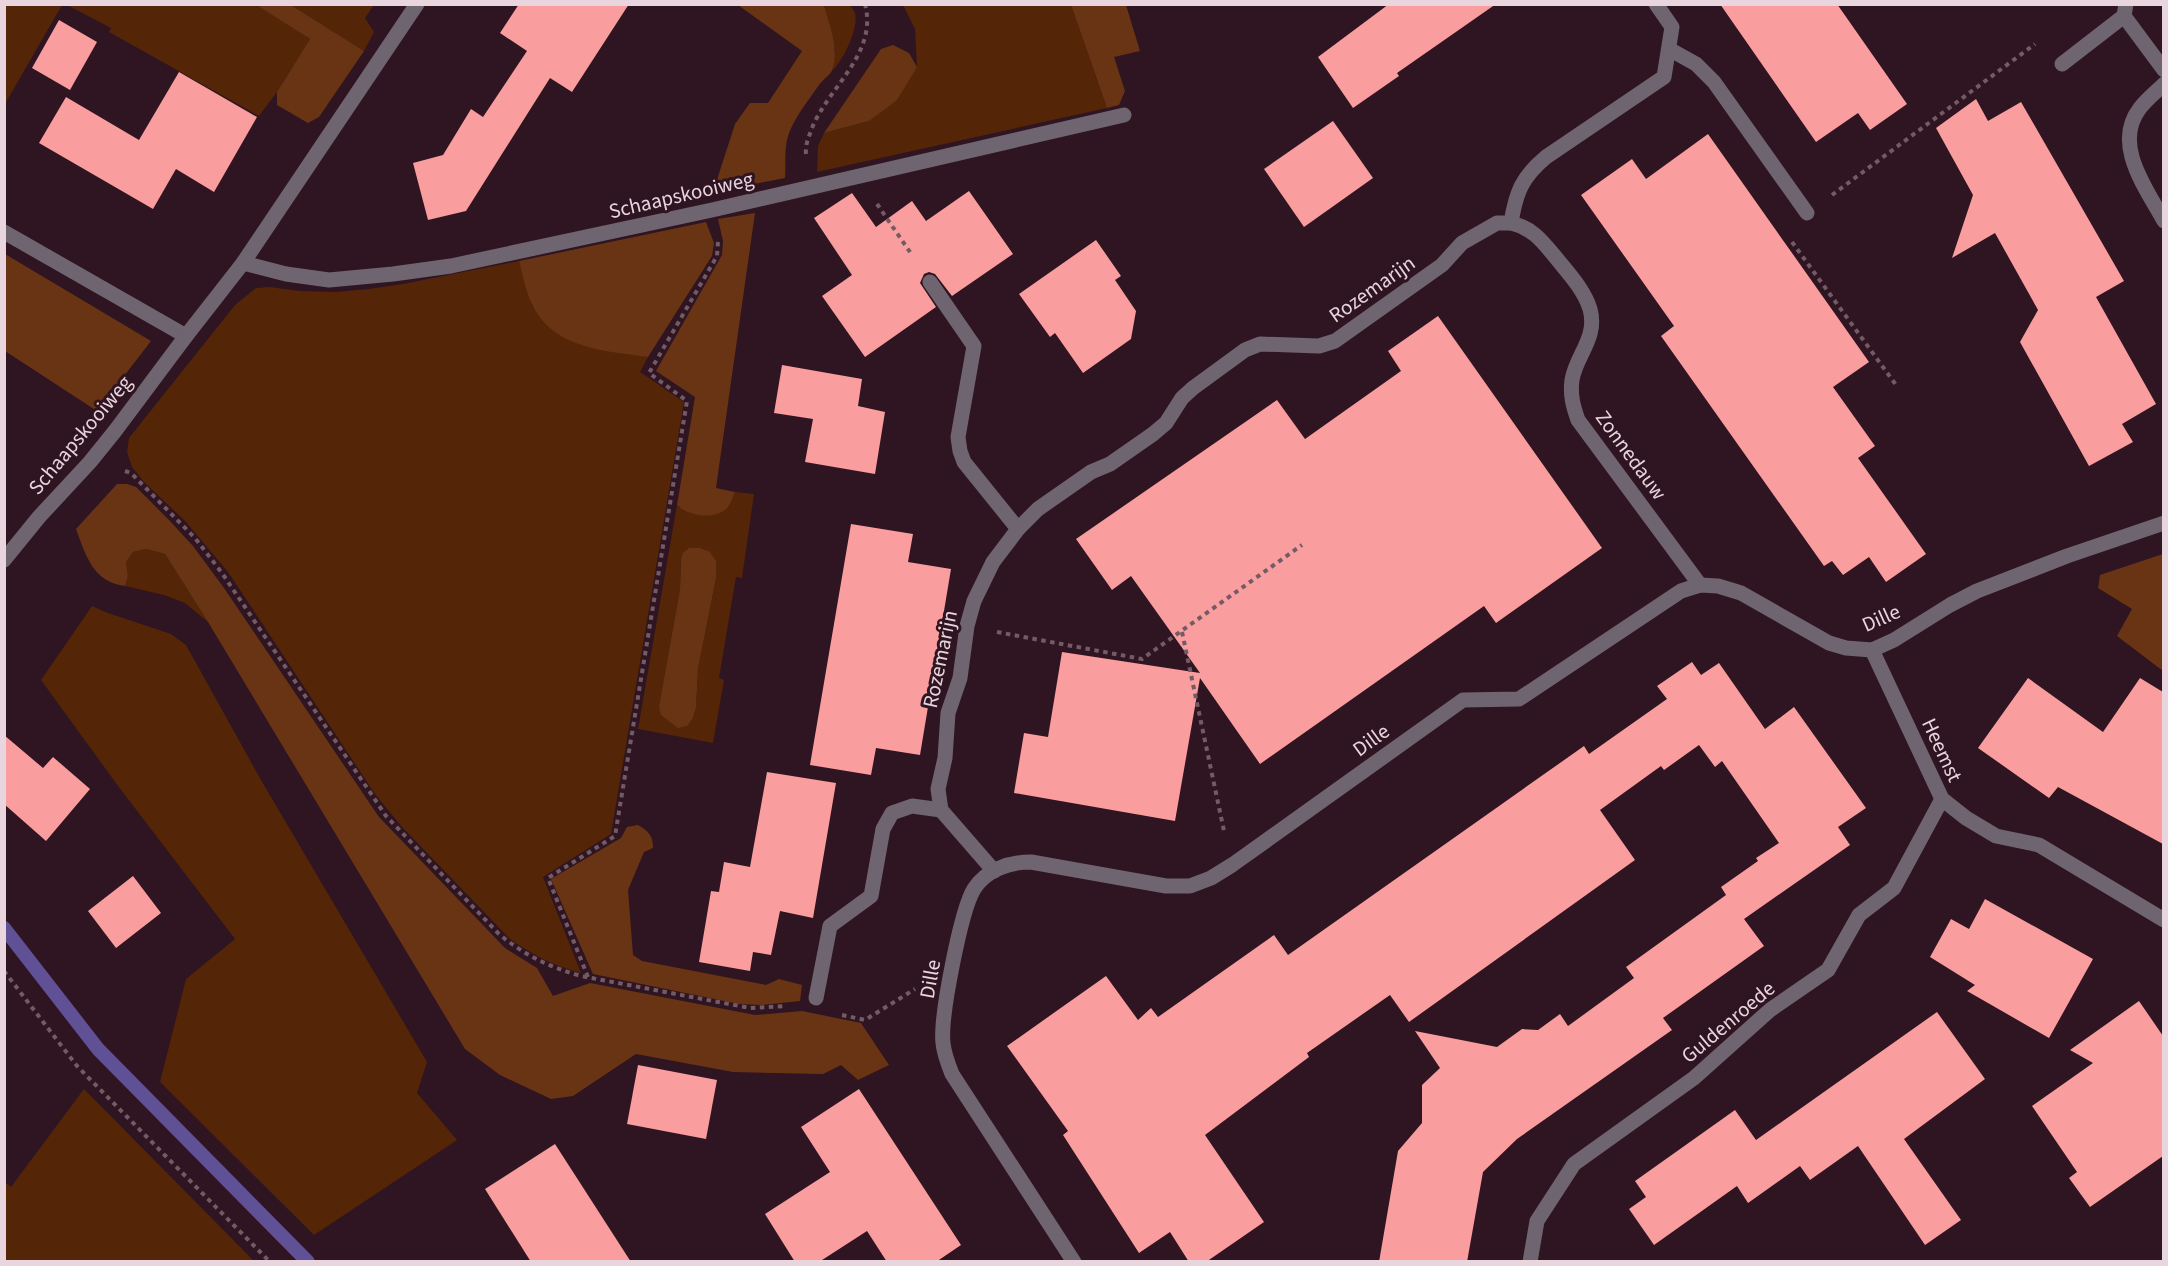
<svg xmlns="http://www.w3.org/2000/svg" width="2168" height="1266" font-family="'Source Sans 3',sans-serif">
	<rect width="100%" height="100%" fill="#2f1421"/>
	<!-- green -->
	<g fill="#542507" fill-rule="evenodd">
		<path d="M 5,4 L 62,5 L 5,104 L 4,5 Z"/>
		<path d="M 67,5 L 256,5 L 310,39 L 277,92 L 259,116 L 109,32 L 111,28 Z"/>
		<path d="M 291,5 L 374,5 L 365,18 L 374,32 L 364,51 Z"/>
		<path d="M 824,5 L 850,5 C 851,7 854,10 855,13 C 859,28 844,59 833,70 L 835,49 Z"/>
		<path d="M 903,5 L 1071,5 L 1107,108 L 817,172 L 818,146 L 824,133 L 869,121 L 917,67 L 915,29 Z"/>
		<path d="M 519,261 L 532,305 L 589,347 L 648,357 L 640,372 L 684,402 L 611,834 L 543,877 L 581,973 C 555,966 532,955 510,939 L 402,827 L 375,794 L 228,572 L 185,521 L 144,482 L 132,467 L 127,452 L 129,438 L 235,305 L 256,288 L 270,287 L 299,291 L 335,292 L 368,289 L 403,284 Z"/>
		<path d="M 735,492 L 754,494 L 742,578 L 736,577 L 719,678 L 724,680 L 713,743 L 638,729 L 677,505 L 680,508 L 732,500 ZM 681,560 L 716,578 L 698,669 L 696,708 L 693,718 L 659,706 L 680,589 Z"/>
		<path d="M 146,549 L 165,554 L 208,622 L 185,603 L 164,595 L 125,586 L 128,576 L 126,562 L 133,552 Z"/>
		<path d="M 92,606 L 108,613 L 171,634 L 186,645 L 261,780 L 427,1062 L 417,1093 L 457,1140 L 314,1235 L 160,1082 L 186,979 L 235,939 L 118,786 L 41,680 Z"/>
		<path d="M 84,1089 L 254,1261 L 5,1261 L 5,1182 L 11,1187 Z"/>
	</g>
	<!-- forest -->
	<g fill="#693414">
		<path d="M 256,5 L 291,5 L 364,51 L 319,117 L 308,123 L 277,105 L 277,92 L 310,39 Z"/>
		<path d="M 738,5 L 824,5 C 829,24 839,47 833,68 C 832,74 823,79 819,85 C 808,101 794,118 788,136 C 784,149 786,164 785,178 L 713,192 L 735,124 L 750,103 L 768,103 L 802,51 Z"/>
		<path d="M 1071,5 L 1126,5 L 1140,51 L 1114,57 L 1125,91 L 1119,105 L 1107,108 Z"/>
		<path d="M 893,45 L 909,53 L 917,67 L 897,100 L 869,121 L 824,133 L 881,49 Z"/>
		<path d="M 755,213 L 716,488 L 735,492 C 733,497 731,504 726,509 C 714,520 688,516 677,505 L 695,397 L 656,371 L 722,255 L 723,241 L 718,219 Z"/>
		<path d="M 706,222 L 714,243 L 712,256 L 648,357 C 607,351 554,349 533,306 C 526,293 523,276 519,261 Z"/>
		<path d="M 5,254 L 151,341 L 97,411 L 5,351 Z"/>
		<path d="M 117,484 L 127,484 L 136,487 L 169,520 L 193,546 L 224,588 L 379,817 L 505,948 L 537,968 L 553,996 L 590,983 L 755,1015 L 802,1011 L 861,1023 L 889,1065 L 858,1080 L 841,1065 L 823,1074 L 733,1072 L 636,1054 L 573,1096 L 551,1099 L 500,1075 L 465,1049 L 208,622 L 165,554 L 146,549 L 133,552 L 126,562 L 128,576 L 125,586 C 93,582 86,556 76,529 Z"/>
		<path d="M 689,548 L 700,548 L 710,552 L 716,561 L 716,578 L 698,669 L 696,708 L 693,718 L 687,726 L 678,728 L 661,715 L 659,706 L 680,589 L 681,560 L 683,553 Z"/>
		<path d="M 2163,554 L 2164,554 L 2163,671 L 2117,636 L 2132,609 L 2098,588 L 2100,575 Z"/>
		<path d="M 638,825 C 648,831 653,835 653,848 L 644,852 L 628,890 L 633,955 L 642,961 L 766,985 L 779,979 L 802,985 L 800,1001 L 762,1005 L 739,1004 L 593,974 L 551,879 L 621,838 L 627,827 Z"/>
	</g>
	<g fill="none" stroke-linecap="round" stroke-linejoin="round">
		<!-- stream -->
		<path stroke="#605095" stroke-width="14" d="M 4,928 L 98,1049 L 308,1262"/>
	</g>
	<!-- building -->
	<g fill="#f99d9e">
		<path d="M 519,4 L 629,4 L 572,92 L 550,78 L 466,211 L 428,220 L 413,163 L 443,155 L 471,109 L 483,117 L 527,51 L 500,33 Z"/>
		<path d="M 1389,4 L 1496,4 L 1397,73 L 1399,76 L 1353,108 L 1318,57 Z"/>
		<path d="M 1720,4 L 1837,4 L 1907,104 L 1870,130 L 1858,113 L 1816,142 Z"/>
		<path d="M 59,20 L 97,42 L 70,90 L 32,68 Z"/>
		<path d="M 179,72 L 257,117 L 214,192 L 176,169 L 153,209 L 39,143 L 66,97 L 139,140 Z"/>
		<path d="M 1976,99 L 1988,121 L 2021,102 L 2124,281 L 2096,297 L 2156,404 L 2122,424 L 2133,442 L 2089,466 L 2020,342 L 2038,310 L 1995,233 L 1952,258 L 1973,195 L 1936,128 Z"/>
		<path d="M 1333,121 L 1373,178 L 1304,227 L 1264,169 Z"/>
		<path d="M 1708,134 L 1869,362 L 1833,387 L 1875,446 L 1858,458 L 1926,554 L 1886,582 L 1869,557 L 1843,575 L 1832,561 L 1824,566 L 1661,336 L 1674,326 L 1581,195 L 1632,159 L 1646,179 Z"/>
		<path d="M 969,191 L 1013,254 L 952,296 L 935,274 L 929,272 L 924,274 L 920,283 L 936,307 L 865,357 L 822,296 L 852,275 L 814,218 L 852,193 L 876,227 L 912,201 L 926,221 Z"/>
		<path d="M 1096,240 L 1121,276 L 1115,280 L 1136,311 L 1131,339 L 1083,373 L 1055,333 L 1050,337 L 1019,294 Z"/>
		<path d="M 1438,316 L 1602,548 L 1496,623 L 1484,606 L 1260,764 L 1200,678 L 1175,821 L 1014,793 L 1024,733 L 1048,737 L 1062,652 L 1200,673 L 1131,576 L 1112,590 L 1076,539 L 1277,400 L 1305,439 L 1401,371 L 1388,351 Z"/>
		<path d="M 782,365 L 862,379 L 858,406 L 885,412 L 875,474 L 805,462 L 813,419 L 774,413 Z"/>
		<path d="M 851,524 L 913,534 L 908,562 L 951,569 L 920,755 L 876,748 L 871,775 L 810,765 Z"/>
		<path d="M 1692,662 L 1701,675 L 1719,663 L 1765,729 L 1794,707 L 1866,808 L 1838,827 L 1850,845 L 1744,919 L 1764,946 L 1663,1018 L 1672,1030 L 1517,1139 L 1483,1172 L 1467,1262 L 1379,1262 L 1398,1151 L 1422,1123 L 1422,1085 L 1440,1068 L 1415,1031 L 1497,1047 L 1522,1029 L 1538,1030 L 1560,1014 L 1568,1026 L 1634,978 L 1626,967 L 1726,895 L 1721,887 L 1758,861 L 1756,858 L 1779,843 L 1722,761 L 1715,767 L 1699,745 L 1664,770 L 1661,766 L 1600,810 L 1635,860 L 1409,1022 L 1390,995 L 1307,1053 L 1309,1057 L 1205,1135 L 1264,1222 L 1206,1262 L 1189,1262 L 1170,1232 L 1139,1253 L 1063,1135 L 1068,1131 L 1007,1046 L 1106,976 L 1138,1020 L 1151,1008 L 1158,1017 L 1274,935 L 1288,955 L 1584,746 L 1589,754 L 1667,699 L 1657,686 Z"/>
		<path d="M 2028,678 L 2103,732 L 2140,678 L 2163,692 L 2163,844 L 2058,787 L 2049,798 L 1978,748 Z"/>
		<path d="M 4,735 L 43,768 L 53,757 L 90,789 L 46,841 L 4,804 Z"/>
		<path d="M 767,772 L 836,783 L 813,918 L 780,911 L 771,955 L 753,952 L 750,971 L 699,962 L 711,891 L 719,892 L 724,862 L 750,867 Z"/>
		<path d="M 133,876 L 161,913 L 116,948 L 88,911 Z"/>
		<path d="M 1985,899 L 2093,959 L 2049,1038 L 1967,991 L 1975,985 L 1930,957 L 1951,919 L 1969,929 Z"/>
		<path d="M 2139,1001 L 2163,1036 L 2163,1156 L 2090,1207 L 2069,1178 L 2077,1172 L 2032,1106 L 2093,1063 L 2070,1050 Z"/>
		<path d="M 1937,1012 L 1985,1079 L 1904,1139 L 1961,1220 L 1925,1245 L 1858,1146 L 1810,1180 L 1800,1166 L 1748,1203 L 1737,1186 L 1654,1245 L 1629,1209 L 1646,1197 L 1635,1181 L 1735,1110 L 1756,1140 Z"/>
		<path d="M 638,1065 L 717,1080 L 706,1139 L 627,1124 Z"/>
		<path d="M 859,1089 L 961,1245 L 936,1262 L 887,1262 L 867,1231 L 819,1262 L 795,1262 L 765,1214 L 830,1172 L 801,1127 Z"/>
		<path d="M 555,1144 L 631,1262 L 531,1262 L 485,1189 Z"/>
	</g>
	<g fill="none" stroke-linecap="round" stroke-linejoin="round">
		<!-- path -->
		<g stroke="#735b66" stroke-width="4" stroke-dasharray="4.5 4.5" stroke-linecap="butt">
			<path d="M 806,154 C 805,144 809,137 812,128 C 829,86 878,54 865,4"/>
			<path d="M 1832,195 L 2035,44"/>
			<path d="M 877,204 L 912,255"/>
			<path d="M 1792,242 L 1896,385"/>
			<path d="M 125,471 L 131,473 L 195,538 L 222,573 L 386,816 L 499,934 C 524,955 549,967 581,976 L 750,1008 L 785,1006"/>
			<path d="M 997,632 L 1142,659 L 1302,545"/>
			<path d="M 1182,632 L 1224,831"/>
			<path d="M 4,971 L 77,1066 L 270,1262"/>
			<path d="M 588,977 L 548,878 L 615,836 L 687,401 L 649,373 L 717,256 L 718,242"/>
			<path d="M 842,1015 L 865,1020 L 915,989"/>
		</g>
		<!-- minor -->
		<g stroke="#6e6570" stroke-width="15">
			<path d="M 1656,4 L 1672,27 L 1664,77 L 1546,157 C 1522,177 1516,192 1511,223 C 1533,228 1543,242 1557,259 C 1570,275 1584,290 1590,309 C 1598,338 1576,355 1572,380 C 1570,395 1573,406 1578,420 L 1700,585"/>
			<path d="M 2126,4 L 2124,16 L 2164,70"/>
			<path d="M 1669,49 L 1696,64 L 1714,82 L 1807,213"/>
			<path d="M 2062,64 L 2124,16"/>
			<path d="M 2164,84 C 2156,92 2147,99 2140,108 C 2112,144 2146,188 2164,221"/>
			<path d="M 4,232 L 186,336"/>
			<path d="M 243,263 L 286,274 L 329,280 L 393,274 L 451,266 L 712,210 L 1124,115"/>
			<path d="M 930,282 L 974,346 L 958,437 L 960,451 L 964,462 L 1018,529"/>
			<path d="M 4,560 L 39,517 L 90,462 L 115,431 L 186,336 L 243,263 L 417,4"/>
			<path d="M 1872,650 L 1942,799 L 1966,818 L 1996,836 L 2039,845 L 2164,920"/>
			<path d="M 994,871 L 941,810 L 938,789 L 945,758 L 948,713 L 960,678 L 967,626 L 974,601 L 993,562 L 1018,529 L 1038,509 L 1091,472 L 1110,464 L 1153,434 L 1166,423 L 1182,398 L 1193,388 L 1245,350 L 1260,344 L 1319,346 L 1335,341 L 1442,265 L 1462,243 L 1497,223 L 1511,223"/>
			<path d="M 816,998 L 830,926 L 871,896 L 883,829 L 892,813 L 912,806 L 941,810"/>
			<path d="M 1074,1262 L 952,1074 C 948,1064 944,1054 943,1043 C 940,1017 961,910 974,889 C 986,870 1009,862 1031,862 L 1166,886 L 1190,886 L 1211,878 L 1232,865 L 1463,700 L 1519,699 L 1681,591 L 1700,585 L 1718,586 L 1741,593 L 1829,643 L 1846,648 L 1872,650 L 1894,640 L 1950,605 L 1977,591 L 2067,556 L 2164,523"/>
			<path d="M 1530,1262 L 1537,1221 L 1574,1164 L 1694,1078 L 1770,1010 L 1828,970 L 1859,915 L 1894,888 L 1942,799"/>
		</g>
	</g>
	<g text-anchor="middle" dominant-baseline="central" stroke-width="6" stroke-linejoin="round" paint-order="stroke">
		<!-- street labels -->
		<g font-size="21" fill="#e8d5dd" stroke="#2f1421">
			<text transform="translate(681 195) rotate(-13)">Schaapskooiweg</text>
			<text transform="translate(1372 289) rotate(-35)">Rozemarijn</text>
			<text transform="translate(80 435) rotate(-50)">Schaapskooiweg</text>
			<text transform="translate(1631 455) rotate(54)">Zonnedauw</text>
			<text transform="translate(1881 618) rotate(-24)">Dille</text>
			<text transform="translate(940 659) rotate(-78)">Rozemarijn</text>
			<text transform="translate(1371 740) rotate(-36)">Dille</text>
			<text transform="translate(1942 750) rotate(65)">Heemst</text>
			<text transform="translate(930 979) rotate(-80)">Dille</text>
			<text transform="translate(1728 1022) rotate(-40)">Guldenroede</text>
		</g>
	</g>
	<!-- border -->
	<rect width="2168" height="1266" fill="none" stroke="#e8d5dd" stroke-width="12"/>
</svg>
